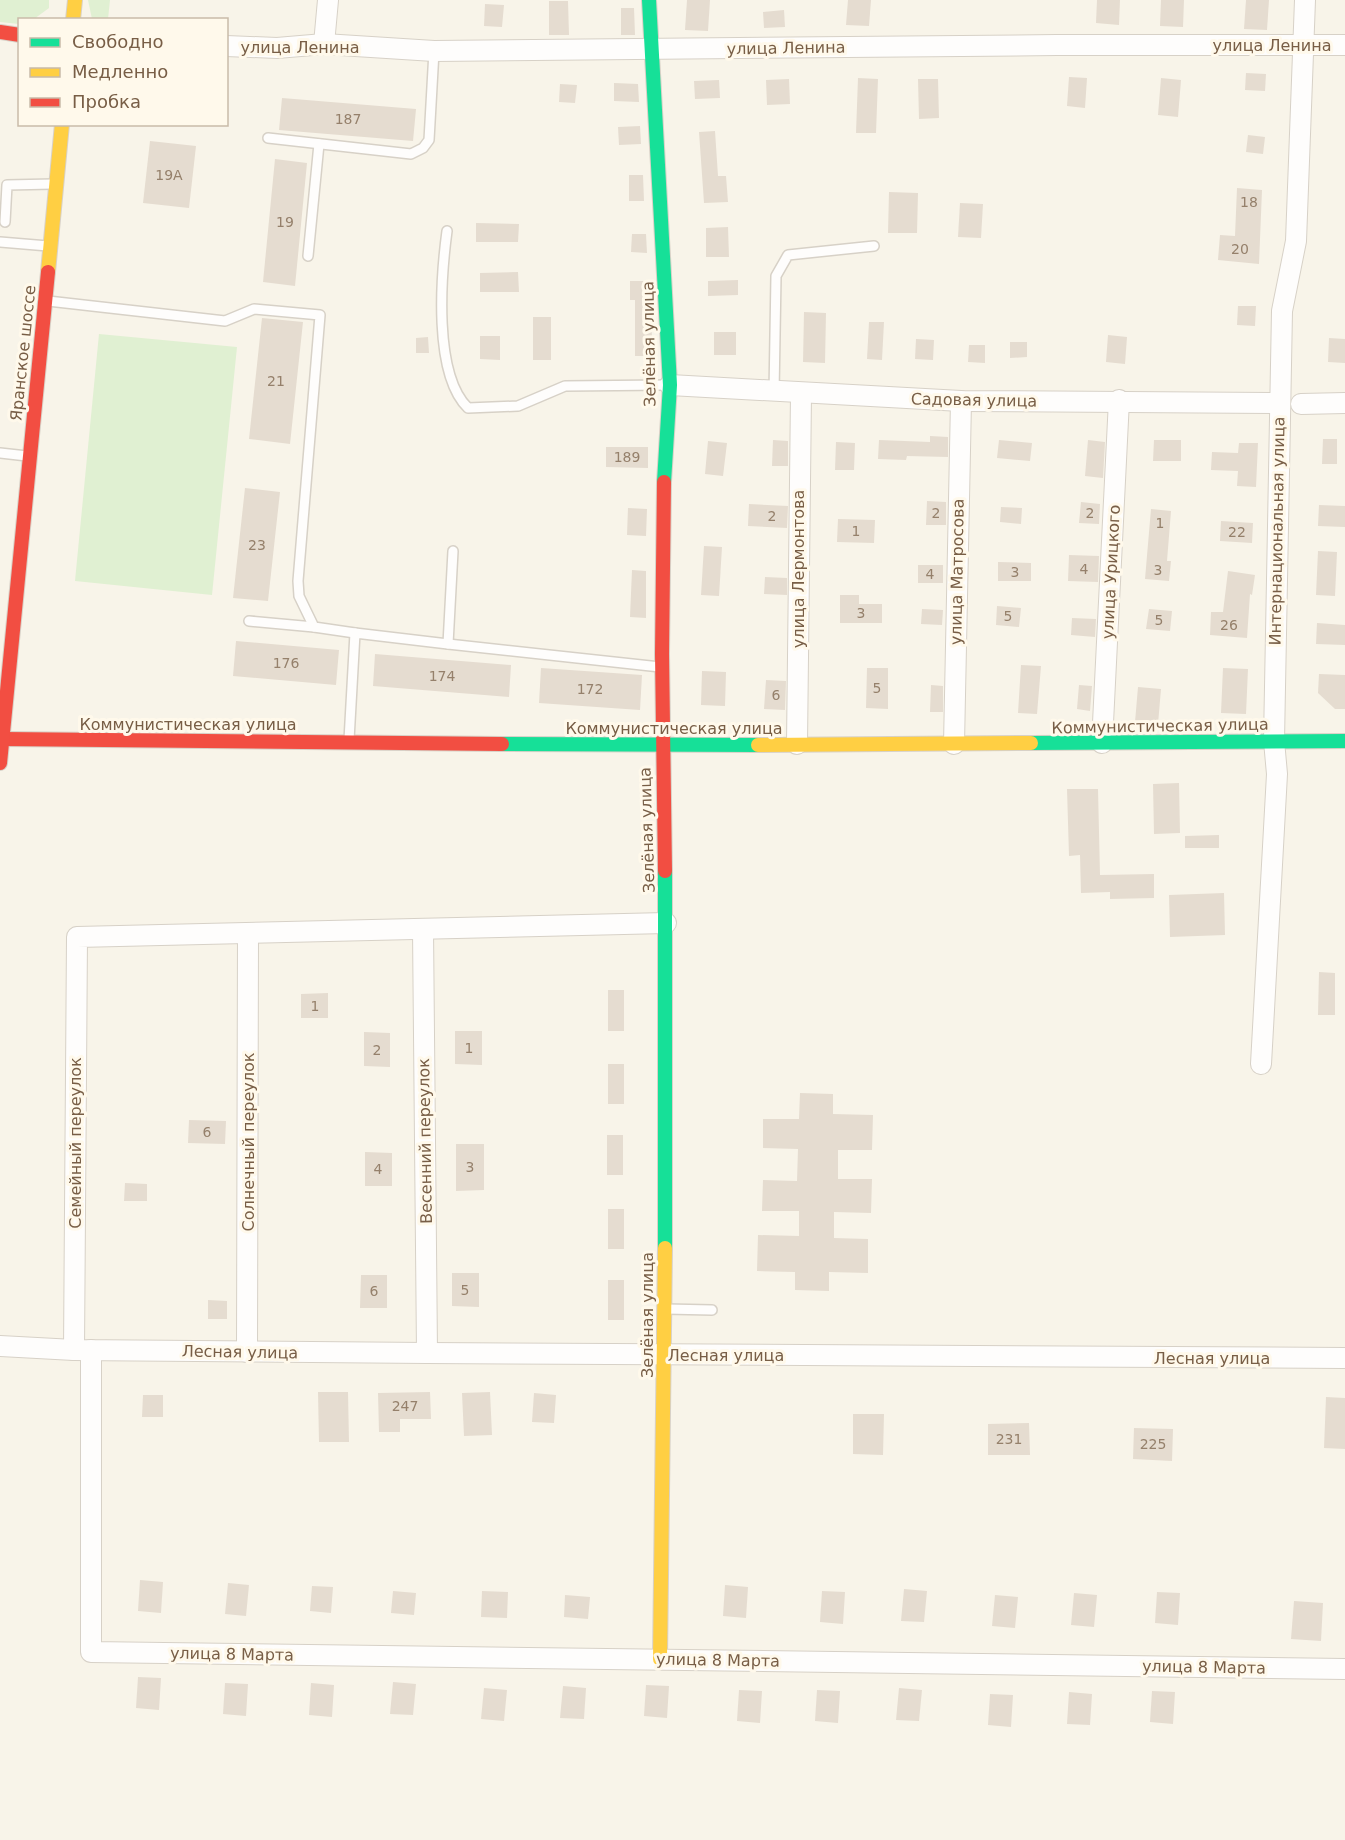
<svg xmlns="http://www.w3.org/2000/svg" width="1345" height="1840" font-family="'DejaVu Sans',sans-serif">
	<rect width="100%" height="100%" fill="#f8f4e9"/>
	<!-- green -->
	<g fill="#e0f0d2">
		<path d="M 0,0 L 49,0 L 49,8 L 34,19 L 20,20 L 19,24 L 0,22 Z"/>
		<path d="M 88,0 L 110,0 L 108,19 L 92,19 Z"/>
		<path d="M 99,334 L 237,347 L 212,595 L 75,581 Z"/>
	</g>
	<!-- building -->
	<g fill="#e5dcd0">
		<path d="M 687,0 L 710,0 L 708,31 L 685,30 Z"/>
		<path d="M 848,0 L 871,0 L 869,26 L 846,25 Z"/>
		<path d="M 1097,0 L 1120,0 L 1119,25 L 1096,23 Z"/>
		<path d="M 1161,0 L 1184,0 L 1183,27 L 1160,26 Z"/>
		<path d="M 1246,0 L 1269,0 L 1267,30 L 1244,29 Z"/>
		<path d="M 549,1 L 568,1 L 569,35 L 549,35 Z"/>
		<path d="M 485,4 L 504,5 L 502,27 L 484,26 Z"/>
		<path d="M 621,8 L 634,8 L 635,35 L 621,35 Z"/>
		<path d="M 784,10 L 785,27 L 764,28 L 763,12 Z"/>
		<path d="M 1246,73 L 1266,74 L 1265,91 L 1245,90 Z"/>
		<path d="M 1069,77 L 1087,78 L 1085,108 L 1067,106 Z"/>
		<path d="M 858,78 L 878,79 L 876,133 L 856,133 Z"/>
		<path d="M 1161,78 L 1181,80 L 1178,117 L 1158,115 Z"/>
		<path d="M 789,79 L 790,104 L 767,105 L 766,80 Z"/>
		<path d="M 918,79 L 938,79 L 939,118 L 919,119 Z"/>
		<path d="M 719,80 L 720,98 L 695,99 L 694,81 Z"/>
		<path d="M 614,83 L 638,84 L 639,102 L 614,101 Z"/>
		<path d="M 560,84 L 577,85 L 575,103 L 559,102 Z"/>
		<path d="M 282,98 L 416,109 L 413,141 L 279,130 Z"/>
		<path d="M 640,126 L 641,144 L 619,145 L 618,127 Z"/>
		<path d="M 715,131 L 718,176 L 726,176 L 728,202 L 704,203 L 699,132 Z"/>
		<path d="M 1248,135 L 1265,137 L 1263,154 L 1246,152 Z"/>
		<path d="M 150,141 L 196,146 L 189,208 L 143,203 Z"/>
		<path d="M 275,159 L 307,163 L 295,286 L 263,282 Z"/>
		<path d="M 629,175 L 643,175 L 644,201 L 629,201 Z"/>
		<path d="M 1237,188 L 1262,190 L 1259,264 L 1218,260 L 1220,235 L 1235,236 Z"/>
		<path d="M 889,192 L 918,193 L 917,233 L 888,233 Z"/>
		<path d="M 960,203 L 983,204 L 981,238 L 958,237 Z"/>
		<path d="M 476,223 L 519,224 L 518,242 L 476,242 Z"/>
		<path d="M 728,227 L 729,257 L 706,257 L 706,228 Z"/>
		<path d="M 632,234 L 646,234 L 647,253 L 631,252 Z"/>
		<path d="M 518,272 L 519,292 L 480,292 L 480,273 Z"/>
		<path d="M 738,280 L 738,295 L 708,296 L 708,281 Z"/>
		<path d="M 630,281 L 649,281 L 653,356 L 635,356 L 635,300 L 630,300 Z"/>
		<path d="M 1238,306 L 1256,306 L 1255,326 L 1237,325 Z"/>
		<path d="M 804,312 L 826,313 L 825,363 L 803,362 Z"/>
		<rect x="533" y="317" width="18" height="43"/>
		<path d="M 262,318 L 303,322 L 290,444 L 249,439 Z"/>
		<path d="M 869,322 L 884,322 L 882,360 L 867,359 Z"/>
		<rect x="714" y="332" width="22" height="23"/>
		<path d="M 1108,335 L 1127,337 L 1125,364 L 1106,362 Z"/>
		<path d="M 480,336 L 500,336 L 500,360 L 480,359 Z"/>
		<path d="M 428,337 L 429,353 L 416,353 L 416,338 Z"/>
		<path d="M 1329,338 L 1345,339 L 1345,363 L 1328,362 Z"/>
		<path d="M 916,339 L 934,340 L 933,360 L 915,359 Z"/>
		<path d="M 1010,342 L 1027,342 L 1027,357 L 1010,358 Z"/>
		<path d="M 969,345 L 985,345 L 985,363 L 968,362 Z"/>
		<path d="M 930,436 L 948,437 L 948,457 L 907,456 L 906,460 L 878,459 L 879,440 L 930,442 Z"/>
		<path d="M 1323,439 L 1337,439 L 1337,464 L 1322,464 Z"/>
		<path d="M 773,440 L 788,441 L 788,466 L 772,466 Z"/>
		<path d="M 999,440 L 1032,443 L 1030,461 L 997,458 Z"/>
		<path d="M 1088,440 L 1105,442 L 1103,478 L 1085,476 Z"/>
		<path d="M 1154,440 L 1181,440 L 1181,461 L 1153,461 Z"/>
		<path d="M 708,441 L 727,443 L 723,476 L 705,474 Z"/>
		<path d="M 836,442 L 855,443 L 854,470 L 835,470 Z"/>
		<path d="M 1239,443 L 1258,443 L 1256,487 L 1237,486 L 1238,471 L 1211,470 L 1212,452 L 1238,453 Z"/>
		<path d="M 606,447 L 648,447 L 648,468 L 606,467 Z"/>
		<path d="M 245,488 L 280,492 L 268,601 L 233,598 Z"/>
		<path d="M 927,501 L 946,502 L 946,525 L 926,525 Z"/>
		<path d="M 1081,502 L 1100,504 L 1099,524 L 1079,523 Z"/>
		<path d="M 749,504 L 788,506 L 787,528 L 748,526 Z"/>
		<path d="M 1319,505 L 1345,506 L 1345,527 L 1318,526 Z"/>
		<path d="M 1001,507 L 1022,508 L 1021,524 L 1000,522 Z"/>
		<path d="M 628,508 L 647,509 L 646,536 L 627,535 Z"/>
		<path d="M 1151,509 L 1171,511 L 1167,561 L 1171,561 L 1169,581 L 1145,579 Z"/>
		<path d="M 838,519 L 875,520 L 874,543 L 837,542 Z"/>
		<path d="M 1221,521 L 1253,523 L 1252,543 L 1220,541 Z"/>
		<path d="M 704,546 L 722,547 L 719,596 L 701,595 Z"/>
		<path d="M 1318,551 L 1337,552 L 1335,596 L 1316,595 Z"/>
		<path d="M 1069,555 L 1099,556 L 1098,582 L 1068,581 Z"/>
		<path d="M 998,562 L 1031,563 L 1031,581 L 998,581 Z"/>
		<rect x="918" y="565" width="25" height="18"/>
		<path d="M 632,570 L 646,571 L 646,618 L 630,617 Z"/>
		<path d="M 1228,571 L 1255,575 L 1252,595 L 1250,594 L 1247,638 L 1210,635 L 1211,612 L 1223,612 Z"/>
		<path d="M 765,577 L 787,578 L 787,595 L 764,594 Z"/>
		<path d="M 840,595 L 859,595 L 859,604 L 882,604 L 882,623 L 840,623 Z"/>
		<path d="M 997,606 L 1021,608 L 1019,627 L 996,625 Z"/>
		<path d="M 922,609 L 943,610 L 942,625 L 921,624 Z"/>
		<path d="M 1149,609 L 1172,611 L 1170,631 L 1146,629 Z"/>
		<path d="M 1072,618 L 1096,619 L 1095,637 L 1071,635 Z"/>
		<path d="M 1317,623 L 1345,625 L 1345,645 L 1316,644 Z"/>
		<path d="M 236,641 L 339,650 L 336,685 L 233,676 Z"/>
		<path d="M 375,654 L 511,665 L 509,697 L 373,686 Z"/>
		<path d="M 1021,665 L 1041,666 L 1037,714 L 1018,713 Z"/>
		<path d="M 541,668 L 642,675 L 640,710 L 539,703 Z"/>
		<path d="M 867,668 L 888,668 L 888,709 L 866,708 Z"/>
		<path d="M 1223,668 L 1248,669 L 1246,714 L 1221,713 Z"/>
		<path d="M 702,671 L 726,672 L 725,706 L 701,705 Z"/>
		<path d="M 1319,674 L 1345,675 L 1345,709 L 1335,709 L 1318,693 Z"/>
		<path d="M 766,680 L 786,681 L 785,710 L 764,709 Z"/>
		<path d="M 931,685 L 943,686 L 943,712 L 930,712 Z"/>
		<path d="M 1079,685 L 1092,686 L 1090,711 L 1077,709 Z"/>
		<path d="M 1138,687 L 1161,689 L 1158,724 L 1135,722 Z"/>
		<path d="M 1179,783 L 1180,833 L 1154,834 L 1153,784 Z"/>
		<path d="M 1067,789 L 1098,789 L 1100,875 L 1154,874 L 1154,898 L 1110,899 L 1110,892 L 1081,893 L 1080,855 L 1069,856 Z"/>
		<path d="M 1219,835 L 1219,848 L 1185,848 L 1185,836 Z"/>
		<path d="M 1224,893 L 1225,935 L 1170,937 L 1169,895 Z"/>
		<path d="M 1319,972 L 1335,973 L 1335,1015 L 1318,1015 Z"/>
		<rect x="608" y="990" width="16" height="41"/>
		<path d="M 328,993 L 328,1018 L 301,1018 L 301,994 Z"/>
		<path d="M 455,1031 L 482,1031 L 482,1065 L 455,1064 Z"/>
		<path d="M 364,1032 L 390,1033 L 390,1067 L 364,1066 Z"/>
		<rect x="608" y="1064" width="16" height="40"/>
		<path d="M 800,1093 L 833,1094 L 833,1114 L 873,1115 L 872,1150 L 838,1150 L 838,1179 L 872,1179 L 871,1213 L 834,1212 L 834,1238 L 868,1239 L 868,1273 L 829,1272 L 829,1291 L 795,1290 L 795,1272 L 757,1271 L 758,1235 L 799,1236 L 799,1211 L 762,1211 L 763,1180 L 797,1181 L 798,1149 L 763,1148 L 763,1119 L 799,1119 Z"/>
		<path d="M 189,1120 L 226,1121 L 225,1144 L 188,1143 Z"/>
		<rect x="607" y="1135" width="16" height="40"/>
		<path d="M 456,1144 L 484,1144 L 484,1190 L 456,1191 Z"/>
		<path d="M 365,1152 L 392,1153 L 392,1186 L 365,1186 Z"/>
		<path d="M 125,1183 L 147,1184 L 147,1201 L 124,1201 Z"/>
		<rect x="608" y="1209" width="16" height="40"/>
		<path d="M 452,1273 L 479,1273 L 479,1307 L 452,1306 Z"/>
		<path d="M 361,1275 L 387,1275 L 387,1308 L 360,1308 Z"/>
		<rect x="608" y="1280" width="16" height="40"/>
		<path d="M 208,1300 L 227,1301 L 227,1319 L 208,1319 Z"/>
		<path d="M 318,1392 L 348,1392 L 349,1442 L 319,1442 Z"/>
		<path d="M 430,1392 L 431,1419 L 400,1419 L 400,1432 L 379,1432 L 378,1393 Z"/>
		<path d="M 490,1392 L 492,1435 L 464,1436 L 462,1393 Z"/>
		<path d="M 534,1393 L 556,1395 L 554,1423 L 532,1422 Z"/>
		<path d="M 143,1395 L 163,1395 L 163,1417 L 142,1417 Z"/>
		<path d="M 1326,1397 L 1345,1398 L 1345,1449 L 1324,1448 Z"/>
		<path d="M 853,1414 L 884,1414 L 883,1455 L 853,1454 Z"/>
		<path d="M 1029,1423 L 1030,1455 L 988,1455 L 988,1424 Z"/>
		<path d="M 1134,1428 L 1173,1429 L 1172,1461 L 1133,1459 Z"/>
		<path d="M 140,1580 L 163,1582 L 161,1613 L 138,1611 Z"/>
		<path d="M 228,1583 L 249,1585 L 246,1616 L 225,1614 Z"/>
		<path d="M 725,1585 L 748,1587 L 746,1618 L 723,1616 Z"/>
		<path d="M 312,1586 L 333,1587 L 331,1613 L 310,1611 Z"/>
		<path d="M 904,1589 L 927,1591 L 924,1622 L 901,1621 Z"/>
		<path d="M 393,1591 L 416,1593 L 414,1615 L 391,1613 Z"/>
		<path d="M 482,1591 L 508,1592 L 507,1618 L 481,1617 Z"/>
		<path d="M 822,1591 L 845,1592 L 843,1624 L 820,1622 Z"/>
		<path d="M 1157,1592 L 1180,1593 L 1178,1625 L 1155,1623 Z"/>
		<path d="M 1074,1593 L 1097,1595 L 1094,1627 L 1071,1625 Z"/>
		<path d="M 565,1595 L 590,1597 L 588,1619 L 564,1617 Z"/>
		<path d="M 995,1595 L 1018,1597 L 1015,1628 L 992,1626 Z"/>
		<path d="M 1294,1601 L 1323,1603 L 1321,1641 L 1291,1639 Z"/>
		<path d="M 138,1677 L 161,1678 L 159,1710 L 136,1708 Z"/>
		<path d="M 393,1682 L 416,1684 L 413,1715 L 390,1714 Z"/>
		<path d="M 225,1683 L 248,1684 L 246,1716 L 223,1714 Z"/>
		<path d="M 311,1683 L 334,1685 L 332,1717 L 309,1715 Z"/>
		<path d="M 646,1685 L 669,1686 L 667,1718 L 644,1716 Z"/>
		<path d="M 563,1686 L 586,1688 L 584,1719 L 560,1718 Z"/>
		<path d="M 484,1688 L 507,1690 L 504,1721 L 481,1719 Z"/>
		<path d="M 899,1688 L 922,1690 L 919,1721 L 896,1720 Z"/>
		<path d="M 739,1690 L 762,1691 L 760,1723 L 737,1721 Z"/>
		<path d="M 817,1690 L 840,1691 L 838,1723 L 815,1721 Z"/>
		<path d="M 1152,1691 L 1175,1692 L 1173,1724 L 1150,1722 Z"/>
		<path d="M 1069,1692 L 1092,1694 L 1090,1725 L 1067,1724 Z"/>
		<path d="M 990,1694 L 1013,1695 L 1011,1727 L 988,1725 Z"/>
	</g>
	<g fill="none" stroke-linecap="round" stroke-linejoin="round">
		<defs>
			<g id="lane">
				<path d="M 268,138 L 411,154 L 423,148 L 429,140 L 434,51"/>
				<path d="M 5,222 L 7,185 L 53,184"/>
				<path d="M 447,231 C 441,276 433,374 468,408 L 518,406 L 565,386 L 667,385"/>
				<path d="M 0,242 L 48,246"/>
				<path d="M 308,256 L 319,144"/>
				<path d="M 48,301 L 225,321 L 254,309 L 320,315 L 298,581 L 299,596 L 314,627 L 355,633"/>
				<path d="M 774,393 L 776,276 L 788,255 L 874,246"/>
				<path d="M 0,453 L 27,456"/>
				<path d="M 249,621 L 314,627"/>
				<path d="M 448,644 L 660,667"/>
				<path d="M 349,740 L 355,633 L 448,644 L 453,551"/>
				<path d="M 666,1309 L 712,1310"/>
			</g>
			<g id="street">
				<path d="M 324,44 L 328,0"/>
				<path d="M 226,46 L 277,48 L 324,44 L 434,51 L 1057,45 L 1345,45"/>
				<path d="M 670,385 L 961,401 L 1280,403"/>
				<path d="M 1301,404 L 1345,403"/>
				<path d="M 1102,743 L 1119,400"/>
				<path d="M 797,744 L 801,394"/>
				<path d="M 954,744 L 961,401"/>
				<path d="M 423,929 L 427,1353"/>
				<path d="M 1261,1064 L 1277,774 L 1274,741 L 1282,311 L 1296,241 L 1305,0"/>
				<path d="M 0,1346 L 74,1350 L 427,1353 L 1345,1358"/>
				<path d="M 74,1350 L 77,937 L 666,923"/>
				<path d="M 91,1350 L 91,1652 L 1345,1669"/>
				<path d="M 247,1352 L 248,933"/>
			</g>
			<g id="fast">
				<path d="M 649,0 L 670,385 L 664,482"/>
				<path d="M 1031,743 L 1345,741"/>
				<path d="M 502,744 L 758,745"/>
				<path d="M 665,1248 L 665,871"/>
			</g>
			<g id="slow">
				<path d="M 73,20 L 75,0"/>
				<path d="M 48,272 L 62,124"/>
				<path d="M 758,745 L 1031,743"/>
				<path d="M 660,1659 L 665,1248"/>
			</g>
			<g id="jam">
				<path d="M 0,32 L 20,35"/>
				<path d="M 664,482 L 662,654 L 665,871"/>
				<path d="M 3,739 L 502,744"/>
				<path d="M 0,763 L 48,272"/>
			</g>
		</defs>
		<!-- lane casing -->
		<use href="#lane" stroke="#d7d1c7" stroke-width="12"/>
		<!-- street casing -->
		<use href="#street" stroke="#d7d1c7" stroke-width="22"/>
		<!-- fast casing -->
		<use href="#fast" stroke="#d8d1c7" stroke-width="16"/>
		<!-- slow casing -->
		<use href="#slow" stroke="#d8d1c7" stroke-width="16"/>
		<!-- jam casing -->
		<use href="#jam" stroke="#d8d1c7" stroke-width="16"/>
		<!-- lane -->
		<use href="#lane" stroke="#fefdfc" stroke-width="9"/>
		<!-- street -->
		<use href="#street" stroke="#fefdfc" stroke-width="20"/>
		<!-- fast -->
		<use href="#fast" stroke="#16e098" stroke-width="14"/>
		<!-- slow -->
		<use href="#slow" stroke="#ffcf43" stroke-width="14"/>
		<!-- jam -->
		<use href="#jam" stroke="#f24e42" stroke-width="14"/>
	</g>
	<g text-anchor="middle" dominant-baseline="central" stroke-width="6" stroke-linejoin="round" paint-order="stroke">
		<!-- number labels -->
		<g font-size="14" fill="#95806b">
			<text x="348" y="119">187</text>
			<text x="169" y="175">19А</text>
			<text x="1249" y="202">18</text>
			<text x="285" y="222">19</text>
			<text x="1240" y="249">20</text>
			<text x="276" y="381">21</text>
			<text x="627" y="457">189</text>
			<text x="936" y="513">2</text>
			<text x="1090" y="513">2</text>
			<text x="772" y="516">2</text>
			<text x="1160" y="523">1</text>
			<text x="856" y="531">1</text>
			<text x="1237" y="532">22</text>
			<text x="257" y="545">23</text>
			<text x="1084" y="569">4</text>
			<text x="1158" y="570">3</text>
			<text x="1015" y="572">3</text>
			<text x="930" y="574">4</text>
			<text x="861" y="613">3</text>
			<text x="1008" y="616">5</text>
			<text x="1159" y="620">5</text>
			<text x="1229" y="625">26</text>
			<text x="286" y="663">176</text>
			<text x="442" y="676">174</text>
			<text x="877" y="688">5</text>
			<text x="590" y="689">172</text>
			<text x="776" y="695">6</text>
			<text x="315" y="1006">1</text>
			<text x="469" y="1048">1</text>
			<text x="377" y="1050">2</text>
			<text x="207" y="1132">6</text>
			<text x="470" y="1167">3</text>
			<text x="378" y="1169">4</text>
			<text x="465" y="1290">5</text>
			<text x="374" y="1291">6</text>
			<text x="405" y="1406">247</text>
			<text x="1009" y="1439">231</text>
			<text x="1153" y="1444">225</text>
		</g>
		<!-- street labels -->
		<g font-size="16" fill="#785e46" stroke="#fff9eb">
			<text x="1272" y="45">улица Ленина</text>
			<text x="300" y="47">улица Ленина</text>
			<text transform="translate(786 48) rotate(-1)">улица Ленина</text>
			<text transform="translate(649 344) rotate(-91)">Зелёная улица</text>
			<text transform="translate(23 353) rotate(-84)">Яранское шоссе</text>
			<text transform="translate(974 400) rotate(1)">Садовая улица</text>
			<text transform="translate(1277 531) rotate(-89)">Интернациональная улица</text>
			<text transform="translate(798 569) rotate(-90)">улица Лермонтова</text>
			<text transform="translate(957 572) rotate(-89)">улица Матросова</text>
			<text transform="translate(1111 572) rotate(-87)">улица Урицкого</text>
			<text x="188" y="724">Коммунистическая улица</text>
			<text transform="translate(1160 726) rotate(-1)">Коммунистическая улица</text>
			<text x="674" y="728">Коммунистическая улица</text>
			<text transform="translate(647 830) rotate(-92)">Зелёная улица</text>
			<text transform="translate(425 1141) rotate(-91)">Весенний переулок</text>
			<text transform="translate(248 1142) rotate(-90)">Солнечный переулок</text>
			<text transform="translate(75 1143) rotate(-90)">Семейный переулок</text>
			<text transform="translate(647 1315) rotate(-90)">Зелёная улица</text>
			<text transform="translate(240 1352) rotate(1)">Лесная улица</text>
			<text x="726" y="1355">Лесная улица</text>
			<text x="1212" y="1358">Лесная улица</text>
			<text transform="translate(232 1654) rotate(1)">улица 8 Марта</text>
			<text transform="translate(718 1660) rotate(1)">улица 8 Марта</text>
			<text transform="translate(1204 1667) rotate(1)">улица 8 Марта</text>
		</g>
	</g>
	<!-- legend -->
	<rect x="18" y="18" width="210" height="108" fill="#fff9eb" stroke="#c9bba9" stroke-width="1.5"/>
	<rect x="30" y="38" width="30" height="9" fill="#16e098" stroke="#c9bba9" stroke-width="1.5"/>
	<text x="72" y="48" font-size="18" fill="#785e46">Свободно</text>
	<rect x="30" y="68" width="30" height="9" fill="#ffcf43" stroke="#c9bba9" stroke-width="1.5"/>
	<text x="72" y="78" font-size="18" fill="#785e46">Медленно</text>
	<rect x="30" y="98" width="30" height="9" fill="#f24e42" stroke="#c9bba9" stroke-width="1.5"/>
	<text x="72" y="108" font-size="18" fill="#785e46">Пробка</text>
</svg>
